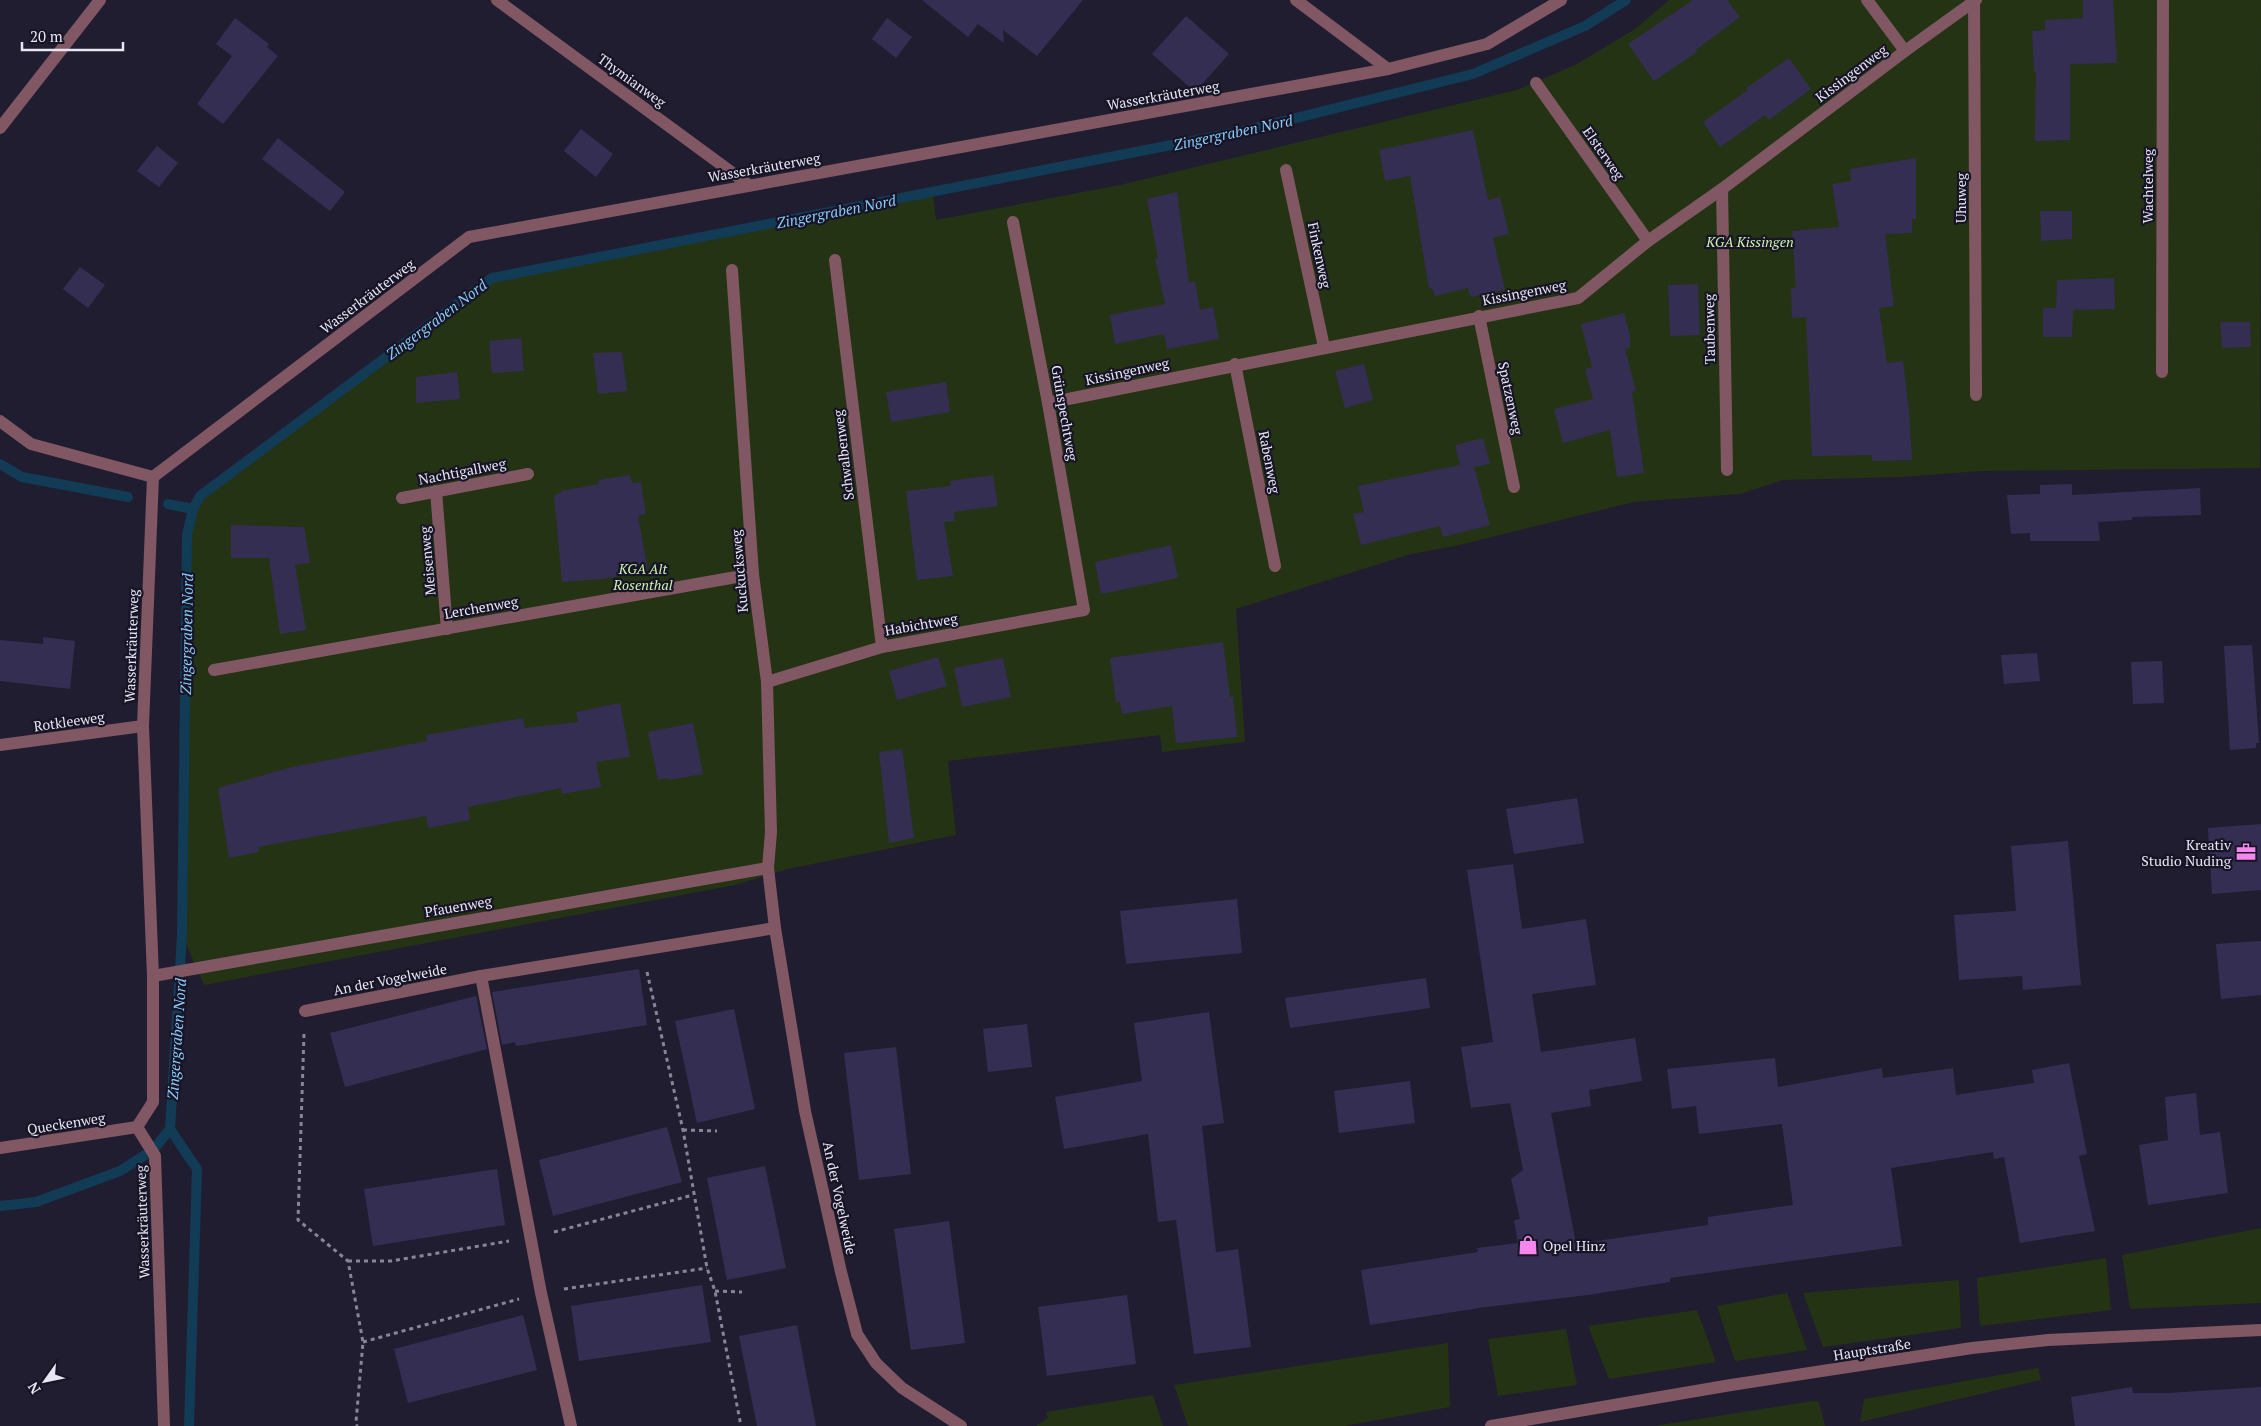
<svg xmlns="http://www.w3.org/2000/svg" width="2261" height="1426" font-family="'PT Serif',serif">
	<rect width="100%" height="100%" fill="#201d30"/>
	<!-- green -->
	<g fill="#243314">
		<path d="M 1669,0 L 2261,0 L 2260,468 L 1981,471 L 1901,477 L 1783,480 L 1740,494 L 1634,502 L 1455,546 L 1411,554 L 1236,609 L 1245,742 L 1162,752 L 1160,735 L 948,761 L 956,835 L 788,869 L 735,885 L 204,985 L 182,935 L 187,535 L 193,509 L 200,496 L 492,278 L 933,192 L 936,220 L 1120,185 L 1517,90 L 1577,64 L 1635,29 Z"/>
		<path d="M 2261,1228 L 2261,1303 L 2130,1309 L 2122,1255 Z"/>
		<path d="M 2106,1258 L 2111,1310 L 1980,1326 L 1977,1278 Z"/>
		<path d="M 1959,1280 L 1961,1328 L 1823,1347 L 1803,1293 Z"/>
		<path d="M 1787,1293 L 1807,1350 L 1735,1361 L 1717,1306 Z"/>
		<path d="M 1697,1310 L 1716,1362 L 1609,1379 L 1588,1326 Z"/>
		<path d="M 1566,1329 L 1577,1385 L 1498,1396 L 1488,1339 Z"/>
		<path d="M 1448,1343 L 1450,1407 L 1344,1426 L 1188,1426 L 1174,1385 Z"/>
		<path d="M 2038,1368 L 2041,1380 L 1860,1422 L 1864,1399 Z"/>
		<path d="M 1153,1395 L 1163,1426 L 1036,1426 L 1048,1418 L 1046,1412 Z"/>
		<path d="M 1813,1401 L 1819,1402 L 1825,1426 L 1654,1426 Z"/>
	</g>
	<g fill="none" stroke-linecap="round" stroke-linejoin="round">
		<!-- stream -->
		<g stroke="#123b56" stroke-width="10">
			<path d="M 0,464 L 22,477 L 128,497"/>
			<path d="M 168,504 L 193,509"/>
			<path d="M 170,1129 L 197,1169 L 189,1426"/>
			<path d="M 0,1206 L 36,1202 L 120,1171 L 153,1150 L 170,1129 L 182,935 L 187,535 L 193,509 L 200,496 L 492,278 L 1248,130 L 1473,74 L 1585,26 L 1626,0"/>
		</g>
	</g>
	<!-- building -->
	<g fill="#342e53">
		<path d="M 922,0 L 1083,0 L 1037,56 L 1003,30 L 1004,43 L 978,24 L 968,37 Z"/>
		<path d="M 1693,0 L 1727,0 L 1740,17 L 1696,50 L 1697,52 L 1654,81 L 1628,44 Z"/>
		<path d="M 2083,0 L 2113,0 L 2117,63 L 2070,64 L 2070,140 L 2035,141 L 2036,72 L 2034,72 L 2032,31 L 2045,30 L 2045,20 L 2083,18 Z"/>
		<path d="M 1186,16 L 1229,54 L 1195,92 L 1152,54 Z"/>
		<path d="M 235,18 L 269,44 L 267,47 L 278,56 L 223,124 L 197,104 L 232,56 L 216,44 Z"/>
		<path d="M 887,18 L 912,37 L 896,58 L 872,39 Z"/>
		<path d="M 1789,58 L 1811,89 L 1769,120 L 1765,115 L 1720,147 L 1703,122 L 1748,90 L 1746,88 Z"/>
		<path d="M 581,129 L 613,154 L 596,177 L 564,151 Z"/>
		<path d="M 1473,130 L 1488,200 L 1500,197 L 1509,234 L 1493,238 L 1505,290 L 1470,297 L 1468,288 L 1435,296 L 1432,288 L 1429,289 L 1410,176 L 1385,181 L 1379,150 Z"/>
		<path d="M 278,138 L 345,192 L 330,211 L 262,159 Z"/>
		<path d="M 157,146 L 178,163 L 159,187 L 137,171 Z"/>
		<path d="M 1916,158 L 1916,219 L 1912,219 L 1912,233 L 1885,234 L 1894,306 L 1879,308 L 1887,363 L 1903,361 L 1909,410 L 1912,460 L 1872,461 L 1872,455 L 1812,456 L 1806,317 L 1792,318 L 1791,288 L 1796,288 L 1792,231 L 1839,227 L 1832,184 L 1851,181 L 1850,169 Z"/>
		<path d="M 1177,192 L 1189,283 L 1195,281 L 1200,310 L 1213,307 L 1219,339 L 1167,349 L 1164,334 L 1115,344 L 1110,315 L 1165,304 L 1155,258 L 1158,258 L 1147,199 Z"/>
		<path d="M 2040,211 L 2072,211 L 2072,239 L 2041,241 Z"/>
		<path d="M 80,267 L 105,285 L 88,308 L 63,289 Z"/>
		<path d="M 2114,278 L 2115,309 L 2073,310 L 2072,337 L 2043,337 L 2043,308 L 2056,308 L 2057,280 Z"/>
		<path d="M 1698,284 L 1700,335 L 1670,336 L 1668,285 Z"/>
		<path d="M 1624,313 L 1630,336 L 1630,348 L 1625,349 L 1636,391 L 1632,392 L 1644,473 L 1617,477 L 1610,430 L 1563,443 L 1554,409 L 1593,399 L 1585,369 L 1592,367 L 1581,324 Z"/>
		<path d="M 2220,322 L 2250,322 L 2251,347 L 2222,348 Z"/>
		<path d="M 521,338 L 524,371 L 492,373 L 489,341 Z"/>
		<path d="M 622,352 L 627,391 L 598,394 L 593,353 Z"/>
		<path d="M 1364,364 L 1373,400 L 1345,408 L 1335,371 Z"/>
		<path d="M 457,372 L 460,399 L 416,403 L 416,377 Z"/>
		<path d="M 946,382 L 950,412 L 891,422 L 886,392 Z"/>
		<path d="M 1483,438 L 1490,464 L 1474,467 L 1490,525 L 1443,537 L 1440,526 L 1361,545 L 1353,514 L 1364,512 L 1358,486 L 1460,465 L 1455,445 Z"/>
		<path d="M 630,475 L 632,483 L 641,482 L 646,514 L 638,516 L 648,571 L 602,579 L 562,582 L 554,495 L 561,493 L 561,491 L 599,484 L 598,480 Z"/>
		<path d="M 993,475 L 998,506 L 954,512 L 955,521 L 944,522 L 953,576 L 917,580 L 906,491 L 951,486 L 950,481 Z"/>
		<path d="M 2072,484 L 2072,495 L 2200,488 L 2201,515 L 2132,517 L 2132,520 L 2098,522 L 2100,541 L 2030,541 L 2030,533 L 2011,534 L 2007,495 L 2040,494 L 2040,485 Z"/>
		<path d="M 231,525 L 304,527 L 310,563 L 295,565 L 306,630 L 280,634 L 269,558 L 231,558 Z"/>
		<path d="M 1171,545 L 1178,578 L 1101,594 L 1095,562 Z"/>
		<path d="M 43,637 L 75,641 L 70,689 L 0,681 L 0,640 L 43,644 Z"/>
		<path d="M 1223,642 L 1230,697 L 1233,696 L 1237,737 L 1176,743 L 1172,706 L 1122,714 L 1120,702 L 1116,702 L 1110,658 Z"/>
		<path d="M 2252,645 L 2259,743 L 2256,743 L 2256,748 L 2230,750 L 2224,646 Z"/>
		<path d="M 2037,653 L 2040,681 L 2004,684 L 2001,655 Z"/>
		<path d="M 938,657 L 947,686 L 897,700 L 889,671 Z"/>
		<path d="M 1003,658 L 1011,697 L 962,707 L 954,668 Z"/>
		<path d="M 2162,661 L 2164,703 L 2133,704 L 2131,662 Z"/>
		<path d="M 620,703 L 630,757 L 596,762 L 601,787 L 562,794 L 561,788 L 468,807 L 470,820 L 428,828 L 426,816 L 258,847 L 259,852 L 229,858 L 218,788 L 292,767 L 427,741 L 426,735 L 523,718 L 525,728 L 578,722 L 576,712 Z"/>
		<path d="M 693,723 L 703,774 L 669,780 L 668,778 L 658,780 L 648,732 Z"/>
		<path d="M 902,749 L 914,838 L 889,843 L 879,752 Z"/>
		<path d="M 1577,798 L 1584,843 L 1514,854 L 1506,809 Z"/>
		<path d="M 2261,824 L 2261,890 L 2212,894 L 2208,828 Z"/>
		<path d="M 2068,841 L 2081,985 L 2023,990 L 2022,976 L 1959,980 L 1954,915 L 2016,911 L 2011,846 Z"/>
		<path d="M 1513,864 L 1522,929 L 1586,919 L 1596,985 L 1532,994 L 1541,1052 L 1635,1038 L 1642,1081 L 1589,1090 L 1591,1106 L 1551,1113 L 1576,1244 L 1708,1225 L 1708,1217 L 1793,1205 L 1782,1124 L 1699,1134 L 1696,1106 L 1672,1109 L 1667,1069 L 1775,1058 L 1778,1087 L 1882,1068 L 1883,1078 L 1953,1068 L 1956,1095 L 2034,1083 L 2032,1070 L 2069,1063 L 2087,1154 L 2079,1156 L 2095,1231 L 2020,1243 L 2004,1157 L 1994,1159 L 1993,1152 L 1891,1168 L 1902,1246 L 1670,1278 L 1670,1282 L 1588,1295 L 1486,1307 L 1370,1325 L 1361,1270 L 1478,1252 L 1477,1248 L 1518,1243 L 1514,1220 L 1520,1219 L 1511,1179 L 1523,1170 L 1510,1103 L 1471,1108 L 1461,1047 L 1493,1042 L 1467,870 Z"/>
		<path d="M 1237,899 L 1242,953 L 1126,964 L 1120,911 Z"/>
		<path d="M 2261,941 L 2261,995 L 2221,999 L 2216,944 Z"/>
		<path d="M 639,969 L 647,1025 L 516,1046 L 515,1042 L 502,1045 L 492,992 Z"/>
		<path d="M 1426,978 L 1430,1008 L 1290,1028 L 1285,998 Z"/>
		<path d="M 476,996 L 487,1049 L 345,1087 L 330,1033 Z"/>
		<path d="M 734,1009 L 755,1109 L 697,1123 L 675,1021 Z"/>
		<path d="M 1209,1012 L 1224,1123 L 1202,1126 L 1216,1252 L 1238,1249 L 1251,1347 L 1194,1354 L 1176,1220 L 1158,1222 L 1148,1134 L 1064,1149 L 1055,1097 L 1142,1081 L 1134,1023 Z"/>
		<path d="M 1027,1024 L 1032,1067 L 988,1072 L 983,1029 Z"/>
		<path d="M 896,1047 L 911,1174 L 859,1180 L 844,1053 Z"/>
		<path d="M 1410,1081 L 1415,1123 L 1339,1133 L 1334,1091 Z"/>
		<path d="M 2196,1093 L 2200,1135 L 2220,1132 L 2228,1193 L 2148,1205 L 2139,1145 L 2168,1140 L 2165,1097 Z"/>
		<path d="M 667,1127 L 682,1182 L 553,1216 L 539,1160 Z"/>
		<path d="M 765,1166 L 786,1268 L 727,1280 L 707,1178 Z"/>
		<path d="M 497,1169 L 505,1225 L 373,1246 L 364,1189 Z"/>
		<path d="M 949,1221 L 965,1343 L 911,1350 L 894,1229 Z"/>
		<path d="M 702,1285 L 711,1342 L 579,1361 L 571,1306 Z"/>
		<path d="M 1127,1295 L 1136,1364 L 1047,1376 L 1038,1307 Z"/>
		<path d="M 523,1315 L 537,1370 L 408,1403 L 394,1349 Z"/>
		<path d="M 797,1325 L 816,1426 L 757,1426 L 739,1336 Z"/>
		<path d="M 2132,1387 L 2133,1393 L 2168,1393 L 2261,1387 L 2261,1426 L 2075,1426 L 2071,1397 Z"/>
	</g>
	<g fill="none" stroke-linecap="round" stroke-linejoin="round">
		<!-- path -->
		<g stroke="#888696" stroke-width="3" stroke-dasharray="4 4" stroke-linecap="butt">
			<path d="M 647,972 L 683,1130 L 707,1268 L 715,1291 L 741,1426"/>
			<path d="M 304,1034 L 298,1220 L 348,1261 L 363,1342 L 356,1422 L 357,1426"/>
			<path d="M 683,1130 L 717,1131"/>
			<path d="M 554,1232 L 693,1195"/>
			<path d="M 348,1261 L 391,1261 L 509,1241"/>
			<path d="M 564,1289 L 707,1268"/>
			<path d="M 715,1291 L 742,1292"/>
			<path d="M 363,1342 L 519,1299"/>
		</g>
		<!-- minor -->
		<g stroke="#805762" stroke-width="12">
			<path d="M 497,0 L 749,185"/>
			<path d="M 1296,0 L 1388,69"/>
			<path d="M 1867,0 L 1905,51"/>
			<path d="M 1974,1 L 1976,395"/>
			<path d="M 1536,83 L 1648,241"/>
			<path d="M 0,128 L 100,0"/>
			<path d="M 1286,170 L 1324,347"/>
			<path d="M 1722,189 L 1727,470"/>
			<path d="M 835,260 L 882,647"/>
			<path d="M 732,270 L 753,574 L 767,682 L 771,832 L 768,868 L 775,928 L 805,1111 L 841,1272 L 857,1334 L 876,1363 L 902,1388 L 961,1426"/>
			<path d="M 1479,316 L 1514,487"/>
			<path d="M 1235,364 L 1275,566"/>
			<path d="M 2162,372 L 2163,0"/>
			<path d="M 1048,403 L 1578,298 L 1648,241 L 1722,189 L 1905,51 L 1976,0"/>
			<path d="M 0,421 L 31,444 L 153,477"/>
			<path d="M 436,491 L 447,629"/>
			<path d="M 402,498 L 528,474"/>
			<path d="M 214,670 L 753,574"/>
			<path d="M 767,682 L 882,647 L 1084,610 L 1048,403 L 1013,222"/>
			<path d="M 0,745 L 143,726"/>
			<path d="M 153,976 L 768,868"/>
			<path d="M 481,976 L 541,1293 L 571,1426"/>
			<path d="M 305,1011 L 481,976 L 775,928"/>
			<path d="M 137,1127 L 153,1102 L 153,976 L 143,726 L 153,477 L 469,237 L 1388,69 L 1487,44 L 1561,0"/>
			<path d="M 137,1127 L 155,1156 L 164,1426"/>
			<path d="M 0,1148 L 137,1127"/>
			<path d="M 1491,1426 L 1731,1385 L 1972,1348 L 2048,1340 L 2261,1330"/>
		</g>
	</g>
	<!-- icons -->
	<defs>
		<symbol id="office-bare" viewBox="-9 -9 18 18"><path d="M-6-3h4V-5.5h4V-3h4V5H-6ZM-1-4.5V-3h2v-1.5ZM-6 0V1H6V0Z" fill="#f688ed" stroke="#171426" stroke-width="2.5" paint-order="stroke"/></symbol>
		<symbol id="shop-bare" viewBox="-9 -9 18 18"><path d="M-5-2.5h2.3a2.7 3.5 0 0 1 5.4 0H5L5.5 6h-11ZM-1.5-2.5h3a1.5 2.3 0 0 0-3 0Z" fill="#f688ed" stroke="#171426" stroke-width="2.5" paint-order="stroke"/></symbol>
	</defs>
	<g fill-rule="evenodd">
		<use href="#office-bare" x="2232" y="838" width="28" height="28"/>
		<use href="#shop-bare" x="1514" y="1231" width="28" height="28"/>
	</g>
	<g text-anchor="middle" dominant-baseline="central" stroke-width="4.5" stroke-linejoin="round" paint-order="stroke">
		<!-- street labels -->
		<g font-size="14" fill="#e7e6f3" stroke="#171426">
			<text transform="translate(1851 73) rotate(-37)">Kissingenweg</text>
			<text transform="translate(632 80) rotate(36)">Thymianweg</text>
			<text transform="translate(1163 95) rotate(-10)">Wasserkräuterweg</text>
			<text transform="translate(1604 153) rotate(55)">Elsterweg</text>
			<text transform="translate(764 167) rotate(-10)">Wasserkräuterweg</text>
			<text transform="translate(2147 186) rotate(-90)">Wachtelweg</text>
			<text transform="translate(1960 198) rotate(-90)">Uhuweg</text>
			<text transform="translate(1320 255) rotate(78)">Finkenweg</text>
			<text transform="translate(1524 292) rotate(-11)">Kissingenweg</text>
			<text transform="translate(367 296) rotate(-37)">Wasserkräuterweg</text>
			<text transform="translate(1709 329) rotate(-91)">Taubenweg</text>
			<text transform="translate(1127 371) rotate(-12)">Kissingenweg</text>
			<text transform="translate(1511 398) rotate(78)">Spatzenweg</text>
			<text transform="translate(1065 413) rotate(80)">Grünspechtweg</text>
			<text transform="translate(843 455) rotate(-97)">Schwalbenweg</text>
			<text transform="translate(1270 462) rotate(79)">Rabenweg</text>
			<text transform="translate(462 471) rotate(-11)">Nachtigallweg</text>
			<text transform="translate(427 561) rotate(-95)">Meisenweg</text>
			<text transform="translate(739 571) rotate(-95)">Kuckucksweg</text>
			<text transform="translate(481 607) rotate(-10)">Lerchenweg</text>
			<text transform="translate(921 624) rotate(-10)">Habichtweg</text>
			<text transform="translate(131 646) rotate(-88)">Wasserkräuterweg</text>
			<text transform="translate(69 721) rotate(-8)">Rotkleeweg</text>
			<text transform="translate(458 906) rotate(-10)">Pfauenweg</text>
			<text transform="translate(390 979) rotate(-11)">An der Vogelweide</text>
			<text transform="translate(66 1123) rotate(-9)">Queckenweg</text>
			<text transform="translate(840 1198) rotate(78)">An der Vogelweide</text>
			<text transform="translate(142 1222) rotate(-92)">Wasserkräuterweg</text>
			<text transform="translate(1872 1349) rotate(-9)">Hauptstraße</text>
		</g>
		<!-- park labels -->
		<g font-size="14" font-style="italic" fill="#cdf1ae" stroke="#171426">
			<text x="1750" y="241">KGA Kissingen</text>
			<text x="643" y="568">KGA Alt<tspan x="643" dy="16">Rosenthal</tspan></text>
		</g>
		<!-- poi labels -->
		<g font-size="14" fill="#e7e6f3" stroke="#171426" text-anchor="end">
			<text x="2231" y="844">Kreativ<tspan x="2231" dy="16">Studio Nuding</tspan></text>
			<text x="1543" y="1245" text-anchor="start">Opel Hinz</text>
		</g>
		<!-- water labels -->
		<g font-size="15" font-style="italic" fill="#89cbfb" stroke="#171426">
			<text transform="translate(1233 132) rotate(-12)">Zingergraben Nord</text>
			<text transform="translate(836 211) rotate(-11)">Zingergraben Nord</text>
			<text transform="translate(436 319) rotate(-37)">Zingergraben Nord</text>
			<text transform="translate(186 634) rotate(-89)">Zingergraben Nord</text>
			<text transform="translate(176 1039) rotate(-86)">Zingergraben Nord</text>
		</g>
	</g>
	<!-- north arrow -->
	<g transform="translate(45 1381) rotate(237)" stroke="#171426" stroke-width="4" paint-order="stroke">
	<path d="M0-4L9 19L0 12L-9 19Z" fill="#e7e6f3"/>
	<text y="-8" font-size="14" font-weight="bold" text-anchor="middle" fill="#e7e6f3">N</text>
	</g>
	<!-- scale -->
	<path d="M22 42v8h101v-8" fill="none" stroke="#e7e6f3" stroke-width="2.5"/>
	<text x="30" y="42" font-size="15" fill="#e7e6f3" stroke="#171426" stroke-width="4" paint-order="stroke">20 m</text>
</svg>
